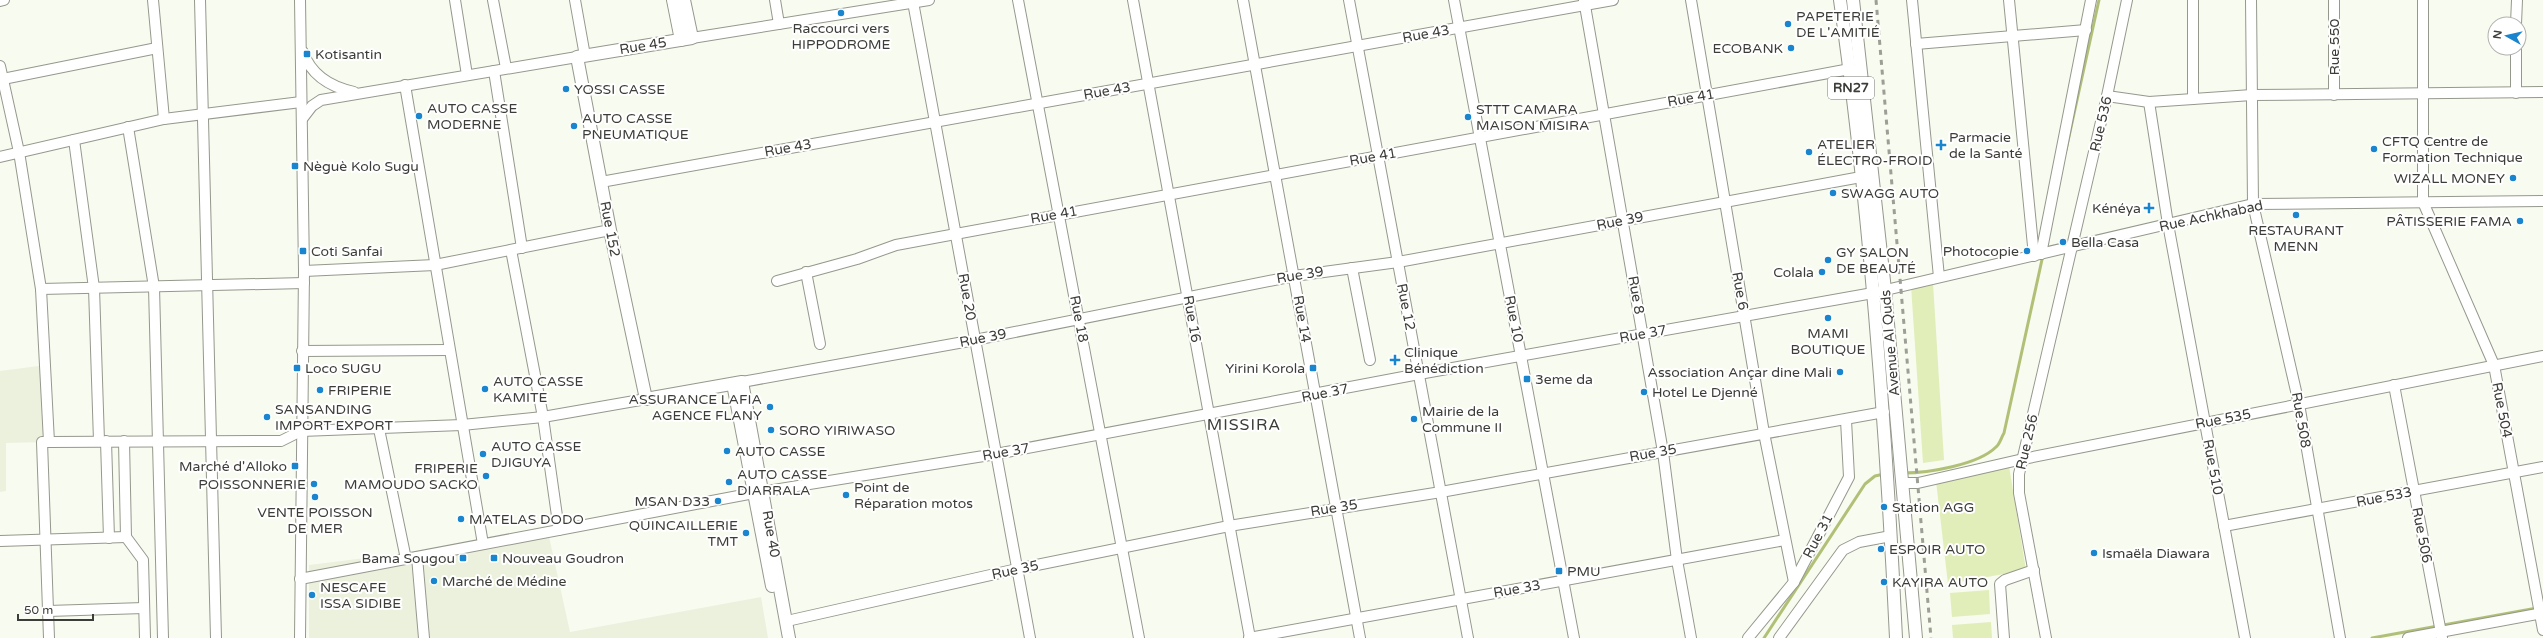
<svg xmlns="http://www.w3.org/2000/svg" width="2543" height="638" font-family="'Varela Round',sans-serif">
	<rect width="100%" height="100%" fill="#f8fbef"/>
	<!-- built -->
	<g fill="#ecf1de">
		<path d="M 46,365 L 49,442 L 6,443 L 6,491 L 0,492 L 0,371 Z"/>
		<path d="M 548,532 L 570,632 L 761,597 L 768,638 L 309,638 L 309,565 L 494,542 Z"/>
	</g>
	<!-- green -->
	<g fill="#e1eeba">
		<path d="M 1933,283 L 1944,460 L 1923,463 L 1911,286 Z"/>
		<path d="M 2009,466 L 2026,570 L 1948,584 L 1936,481 Z"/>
		<path d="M 1989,590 L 1990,614 L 1952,617 L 1950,593 Z"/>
		<path d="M 1991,622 L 1992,638 L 1953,638 L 1952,625 Z"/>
	</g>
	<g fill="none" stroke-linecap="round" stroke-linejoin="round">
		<!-- stream -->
		<g stroke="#b1c077" stroke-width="3">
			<path d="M 2066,150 L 2099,0"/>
			<path d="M 1903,473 C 1928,473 1978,465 1996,447 C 2000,444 2001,438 2004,433 L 2043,255"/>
			<path d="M 1764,638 L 1865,484 L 1875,476 L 1884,474"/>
			<path d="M 2372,638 L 2537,608"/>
		</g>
		<defs>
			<g id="minor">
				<path d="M 153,0 L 164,119"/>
				<path d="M 200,0 L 216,638"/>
				<path d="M 300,0 L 304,271 L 300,638"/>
				<path d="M 455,0 L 467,75"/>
				<path d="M 493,0 L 506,68"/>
				<path d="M 575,0 L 585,56"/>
				<path d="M 775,0 L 779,24"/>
				<path d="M 1018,0 L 1139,638"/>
				<path d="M 1133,0 L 1250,638"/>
				<path d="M 1243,0 L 1360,638"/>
				<path d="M 1349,0 L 1468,638"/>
				<path d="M 1454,0 L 1574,638"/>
				<path d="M 1584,0 L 1663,452 L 1677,560 L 1691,638"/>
				<path d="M 1691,0 L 1764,433 L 1794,582"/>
				<path d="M 1912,0 L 1939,277"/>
				<path d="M 2009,0 L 2034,256"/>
				<path d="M 2193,0 L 2193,99"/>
				<path d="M 2251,0 L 2253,204 L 2299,404 L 2340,638"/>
				<path d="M 2334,0 L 2334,95"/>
				<path d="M 2423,0 L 2423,202 L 2494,365 L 2543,630"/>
				<path d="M 0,1 L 4,0"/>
				<path d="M 913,2 L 1030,638"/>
				<path d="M 2516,24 L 2517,0"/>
				<path d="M 692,38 L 929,0"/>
				<path d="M 1916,44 L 2086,30"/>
				<path d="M 303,52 C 311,75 331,87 354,92"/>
				<path d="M 0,66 L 19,152 L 41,289 L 49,442 L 42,442 L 49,638"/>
				<path d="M 494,71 L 522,248"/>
				<path d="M 3,79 L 157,48"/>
				<path d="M 405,85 L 483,544"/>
				<path d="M 2516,93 L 2516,48"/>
				<path d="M 2107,96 L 2149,102 L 2252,95 L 2543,92"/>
				<path d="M 2149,102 L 2168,224 L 2245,638"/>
				<path d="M 302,119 L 312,106 L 321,100 L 577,57"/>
				<path d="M 128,127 L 154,287 L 163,638"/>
				<path d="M 74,140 L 94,288 L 99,441"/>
				<path d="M 0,157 L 164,119 L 301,102"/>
				<path d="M 601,182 L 1613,0"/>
				<path d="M 511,250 L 543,417 L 559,530"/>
				<path d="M 2041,254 L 2091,0"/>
				<path d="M 1352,268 L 1370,360"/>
				<path d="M 304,271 L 435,265 L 610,230"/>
				<path d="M 806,272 L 820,344"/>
				<path d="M 777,281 L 857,259 L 896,245 L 1850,69"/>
				<path d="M 41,289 L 304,283"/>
				<path d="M 302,351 L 449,350"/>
				<path d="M 742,382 L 975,340 L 1294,276 L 1398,262 L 1861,177"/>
				<path d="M 2394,385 L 2442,638"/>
				<path d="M 379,429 L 406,559"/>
				<path d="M 106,441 L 109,538"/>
				<path d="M 124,441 L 126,537 L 143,560 L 145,638"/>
				<path d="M 49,442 L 281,441 L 301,431 L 462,425 L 543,417 L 646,399"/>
				<path d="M 1903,483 L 1918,483 L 2023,459 L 2543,356"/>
				<path d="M 2224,526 L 2543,467"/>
				<path d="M 0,541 L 126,537"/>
				<path d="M 417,557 L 424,638"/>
				<path d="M 300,579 L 754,493 L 996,454 L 1419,374 L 1873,293 L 2253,204 L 2543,201"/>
				<path d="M 48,611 L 144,608"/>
				<path d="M 787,621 L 1017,569 L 1229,526 L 1441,492 L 1884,412"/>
				<path d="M 1249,638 L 1785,540"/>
				<path d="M 1748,638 L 1794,582 L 1849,477 L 1846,420"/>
				<path d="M 1779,638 L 1843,550 L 1859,542 L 1891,536"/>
				<path d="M 2004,638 L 2000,584 L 2005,580 L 2034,570"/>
				<path d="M 2046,638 L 2019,493 L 2019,474 L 2107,96 L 2127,0"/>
				<path d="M 2408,638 L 2543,613"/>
			</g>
			<g id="major">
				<path d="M 673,0 L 681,40"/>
				<path d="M 684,0 L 692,38 L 577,57 L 610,230 L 646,399 L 742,382 L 789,638"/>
				<path d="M 1840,0 C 1870,211 1886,425 1896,638"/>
				<path d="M 1853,0 L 1885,290 L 1916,638"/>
				<path d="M 733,384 L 772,586"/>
			</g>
		</defs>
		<!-- minor casing -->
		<use href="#minor" stroke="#95988d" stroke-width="12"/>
		<!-- major casing -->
		<use href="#major" stroke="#95988d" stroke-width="14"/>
		<!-- minor -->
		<use href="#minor" stroke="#fff" stroke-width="10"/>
		<!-- major -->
		<use href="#major" stroke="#fff" stroke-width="12"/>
		<!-- rail -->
		<path stroke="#9d9f96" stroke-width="3" stroke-dasharray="5 5" stroke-linecap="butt" d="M 1876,0 L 1931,638"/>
	</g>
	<!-- markers -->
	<g fill="#1985ce" stroke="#fff" stroke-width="1.5">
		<circle cx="841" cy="13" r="4"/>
		<circle cx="1788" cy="24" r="4"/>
		<circle cx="1791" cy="48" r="4"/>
		<rect x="303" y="50" width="8" height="8" rx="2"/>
		<circle cx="566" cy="89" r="4"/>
		<circle cx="419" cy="116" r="4"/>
		<circle cx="1468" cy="117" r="4"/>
		<circle cx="574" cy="126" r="4"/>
		<path d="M1939 139h4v4h4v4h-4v4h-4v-4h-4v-4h4z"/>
		<circle cx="2374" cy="149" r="4"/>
		<circle cx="1809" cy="152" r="4"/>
		<rect x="291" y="162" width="8" height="8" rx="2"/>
		<circle cx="2513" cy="178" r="4"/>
		<circle cx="1833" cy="193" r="4"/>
		<path d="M2147 202h4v4h4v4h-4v4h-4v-4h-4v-4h4z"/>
		<circle cx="2296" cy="215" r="4"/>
		<circle cx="2520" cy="221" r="4"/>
		<circle cx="2063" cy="242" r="4"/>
		<rect x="299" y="247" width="8" height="8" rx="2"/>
		<circle cx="2027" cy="251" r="4"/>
		<circle cx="1828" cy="260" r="4"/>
		<circle cx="1822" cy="272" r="4"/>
		<circle cx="1828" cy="318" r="4"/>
		<path d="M1393 354h4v4h4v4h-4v4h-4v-4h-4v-4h4z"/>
		<rect x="293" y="364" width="8" height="8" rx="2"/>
		<rect x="1309" y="364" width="8" height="8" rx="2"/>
		<circle cx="1840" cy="372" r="4"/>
		<rect x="1523" y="375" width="8" height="8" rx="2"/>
		<circle cx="485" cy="389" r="4"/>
		<circle cx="320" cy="390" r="4"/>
		<circle cx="1644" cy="392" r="4"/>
		<circle cx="770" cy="407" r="4"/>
		<circle cx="267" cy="417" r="4"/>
		<circle cx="1414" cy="419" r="4"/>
		<circle cx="771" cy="430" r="4"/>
		<circle cx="727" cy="451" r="4"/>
		<circle cx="483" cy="454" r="4"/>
		<rect x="291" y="462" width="8" height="8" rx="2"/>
		<circle cx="486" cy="476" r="4"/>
		<circle cx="729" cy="482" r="4"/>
		<circle cx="314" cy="484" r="4"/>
		<circle cx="846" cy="495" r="4"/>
		<circle cx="315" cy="497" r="4"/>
		<circle cx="718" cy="501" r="4"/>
		<circle cx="1884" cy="507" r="4"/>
		<circle cx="461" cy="519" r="4"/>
		<circle cx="746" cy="533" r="4"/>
		<circle cx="1881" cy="549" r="4"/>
		<circle cx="2094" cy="553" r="4"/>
		<rect x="459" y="554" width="8" height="8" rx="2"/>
		<rect x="490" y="554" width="8" height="8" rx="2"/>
		<rect x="1555" y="567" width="8" height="8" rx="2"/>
		<circle cx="434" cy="581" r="4"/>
		<circle cx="1884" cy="582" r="4"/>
		<circle cx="312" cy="595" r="4"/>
	</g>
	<g text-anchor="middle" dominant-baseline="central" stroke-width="4" stroke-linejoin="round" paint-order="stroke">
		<!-- shield labels -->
		<rect fill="#fff" stroke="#767774" stroke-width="1" x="1828" y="77" width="46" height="22" rx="3"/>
		<g font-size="13" font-weight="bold" fill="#3c3d38">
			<text x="1851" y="88">RN27</text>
		</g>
		<!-- poi labels -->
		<g font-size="14" fill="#3c3d38" stroke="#fff" text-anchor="start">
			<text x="1796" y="16">PAPETERIE<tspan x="1796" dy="16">DE L'AMITIÉ</tspan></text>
			<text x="841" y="28" text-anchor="middle">Raccourci vers<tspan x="841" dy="16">HIPPODROME</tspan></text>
			<text x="1783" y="48" text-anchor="end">ECOBANK</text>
			<text x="315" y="54">Kotisantin</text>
			<text x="574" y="89">YOSSI CASSE</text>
			<text x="427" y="108">AUTO CASSE<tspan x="427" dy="16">MODERNE</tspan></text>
			<text x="1476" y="109">STTT CAMARA<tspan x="1476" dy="16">MAISON MISIRA</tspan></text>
			<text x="582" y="118">AUTO CASSE<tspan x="582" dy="16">PNEUMATIQUE</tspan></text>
			<text x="1949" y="137">Parmacie<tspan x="1949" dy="16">de la Santé</tspan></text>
			<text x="2382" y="141">CFTQ Centre de<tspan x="2382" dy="16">Formation Technique</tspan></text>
			<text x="1817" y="144">ATELIER<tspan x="1817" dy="16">ÉLECTRO-FROID</tspan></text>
			<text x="303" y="166">Nèguè Kolo Sugu</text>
			<text x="2505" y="178" text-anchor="end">WIZALL MONEY</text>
			<text x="1841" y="193">SWAGG AUTO</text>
			<text x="2141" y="208" text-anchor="end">Kénéya</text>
			<text x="2512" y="221" text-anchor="end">PÂTISSERIE FAMA</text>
			<text x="2296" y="230" text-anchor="middle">RESTAURANT<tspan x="2296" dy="16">MENN</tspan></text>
			<text x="2071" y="242">Bella Casa</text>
			<text x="311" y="251">Coti Sanfai</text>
			<text x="2019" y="251" text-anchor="end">Photocopie</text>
			<text x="1836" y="252">GY SALON<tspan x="1836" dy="16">DE BEAUTÉ</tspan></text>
			<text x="1814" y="272" text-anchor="end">Colala</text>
			<text x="1828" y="333" text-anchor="middle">MAMI<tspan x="1828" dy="16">BOUTIQUE</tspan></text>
			<text x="1404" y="352">Clinique<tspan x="1404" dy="16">Bénédiction</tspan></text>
			<text x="305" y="368">Loco SUGU</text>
			<text x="1305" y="368" text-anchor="end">Yirini Korola</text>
			<text x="1832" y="372" text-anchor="end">Association Ançar dine Mali</text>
			<text x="1535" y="379">3eme da</text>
			<text x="493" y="381">AUTO CASSE<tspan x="493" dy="16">KAMITE</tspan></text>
			<text x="328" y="390">FRIPERIE</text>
			<text x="1652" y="392">Hotel Le Djenné</text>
			<text x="762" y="399" text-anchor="end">ASSURANCE LAFIA<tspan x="762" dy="16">AGENCE FLANY</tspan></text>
			<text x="275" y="409">SANSANDING<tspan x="275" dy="16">IMPORT EXPORT</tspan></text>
			<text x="1422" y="411">Mairie de la<tspan x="1422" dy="16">Commune II</tspan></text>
			<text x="779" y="430">SORO YIRIWASO</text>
			<text x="491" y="446">AUTO CASSE<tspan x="491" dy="16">DJIGUYA</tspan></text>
			<text x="735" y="451">AUTO CASSE</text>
			<text x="287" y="466" text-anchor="end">Marché d'Alloko</text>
			<text x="478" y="468" text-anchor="end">FRIPERIE<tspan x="478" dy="16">MAMOUDO SACKO</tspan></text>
			<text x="737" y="474">AUTO CASSE<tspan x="737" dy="16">DIARRALA</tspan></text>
			<text x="306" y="484" text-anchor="end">POISSONNERIE</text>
			<text x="854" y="487">Point de<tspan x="854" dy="16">Réparation motos</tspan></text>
			<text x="710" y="501" text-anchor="end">MSAN D33</text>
			<text x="1892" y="507">Station AGG</text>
			<text x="315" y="512" text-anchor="middle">VENTE POISSON<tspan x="315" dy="16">DE MER</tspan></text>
			<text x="469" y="519">MATELAS DODO</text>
			<text x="738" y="525" text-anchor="end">QUINCAILLERIE<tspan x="738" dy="16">TMT</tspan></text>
			<text x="1889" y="549">ESPOIR AUTO</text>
			<text x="2102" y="553">Ismaëla Diawara</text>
			<text x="455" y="558" text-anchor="end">Bama Sougou</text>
			<text x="502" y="558">Nouveau Goudron</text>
			<text x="1567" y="571">PMU</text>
			<text x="442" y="581">Marché de Médine</text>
			<text x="1892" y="582">KAYIRA AUTO</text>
			<text x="320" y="587">NESCAFE<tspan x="320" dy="16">ISSA SIDIBE</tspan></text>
		</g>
		<!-- street labels -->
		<g font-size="14" fill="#3c3d38" stroke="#fff">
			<text transform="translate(1426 34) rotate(-10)">Rue 43</text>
			<text transform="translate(643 46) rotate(-9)">Rue 45</text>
			<text transform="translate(2334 47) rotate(-90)">Rue 550</text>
			<text transform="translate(1107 91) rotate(-10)">Rue 43</text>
			<text transform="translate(1691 98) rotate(-10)">Rue 41</text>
			<text transform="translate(2101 124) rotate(-77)">Rue 536</text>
			<text transform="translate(788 148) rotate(-10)">Rue 43</text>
			<text transform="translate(1373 157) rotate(-10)">Rue 41</text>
			<text transform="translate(1054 215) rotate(-10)">Rue 41</text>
			<text transform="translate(2211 216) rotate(-12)">Rue Achkhabad</text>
			<text transform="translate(1620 221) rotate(-11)">Rue 39</text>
			<text transform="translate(610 229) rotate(79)">Rue 152</text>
			<text transform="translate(1300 275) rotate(-9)">Rue 39</text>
			<text transform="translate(1740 291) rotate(80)">Rue 6</text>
			<text transform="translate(1636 295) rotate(80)">Rue 8</text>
			<text transform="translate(967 297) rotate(80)">Rue 20</text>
			<text transform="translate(1406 307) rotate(79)">Rue 12</text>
			<text transform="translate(1079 319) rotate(79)">Rue 18</text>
			<text transform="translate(1192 319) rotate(80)">Rue 16</text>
			<text transform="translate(1302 319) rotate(80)">Rue 14</text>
			<text transform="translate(1514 319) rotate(79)">Rue 10</text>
			<text transform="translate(1643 334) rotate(-10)">Rue 37</text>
			<text transform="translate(983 338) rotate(-11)">Rue 39</text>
			<text transform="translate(1890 343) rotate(-95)">Avenue Al Quds</text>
			<text transform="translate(1325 393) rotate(-11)">Rue 37</text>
			<text transform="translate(2502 410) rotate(79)">Rue 504</text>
			<text transform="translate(2223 419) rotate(-11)">Rue 535</text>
			<text transform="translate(2301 420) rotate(80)">Rue 508</text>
			<text transform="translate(2027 442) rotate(-77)">Rue 256</text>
			<text transform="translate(1006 452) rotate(-10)">Rue 37</text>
			<text transform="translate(1653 453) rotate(-10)">Rue 35</text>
			<text transform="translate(2213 467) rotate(79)">Rue 510</text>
			<text transform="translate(2384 497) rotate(-11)">Rue 533</text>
			<text transform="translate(1334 508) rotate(-9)">Rue 35</text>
			<text transform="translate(771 534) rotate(80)">Rue 40</text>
			<text transform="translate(2422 535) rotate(79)">Rue 506</text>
			<text transform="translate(1818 536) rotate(-62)">Rue 31</text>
			<text transform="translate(1015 570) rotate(-12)">Rue 35</text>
			<text transform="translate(1517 589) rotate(-10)">Rue 33</text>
		</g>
		<!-- quarter labels -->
		<g font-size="16" letter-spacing="1" fill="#3c3d38" stroke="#fff">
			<text x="1244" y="425">MISSIRA</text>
		</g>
	</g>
	<!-- north arrow -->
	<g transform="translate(2507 36) rotate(278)"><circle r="19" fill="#ffffff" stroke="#b1b1af"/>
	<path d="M0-3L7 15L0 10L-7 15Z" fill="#1985ce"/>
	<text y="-6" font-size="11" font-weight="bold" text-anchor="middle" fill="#3c3d38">N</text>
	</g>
	<!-- scale -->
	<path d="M18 614v6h75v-6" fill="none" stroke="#3c3d38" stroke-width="2"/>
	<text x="24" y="614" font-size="12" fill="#3c3d38" stroke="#ffffff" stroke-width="3" paint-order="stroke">50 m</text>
</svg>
